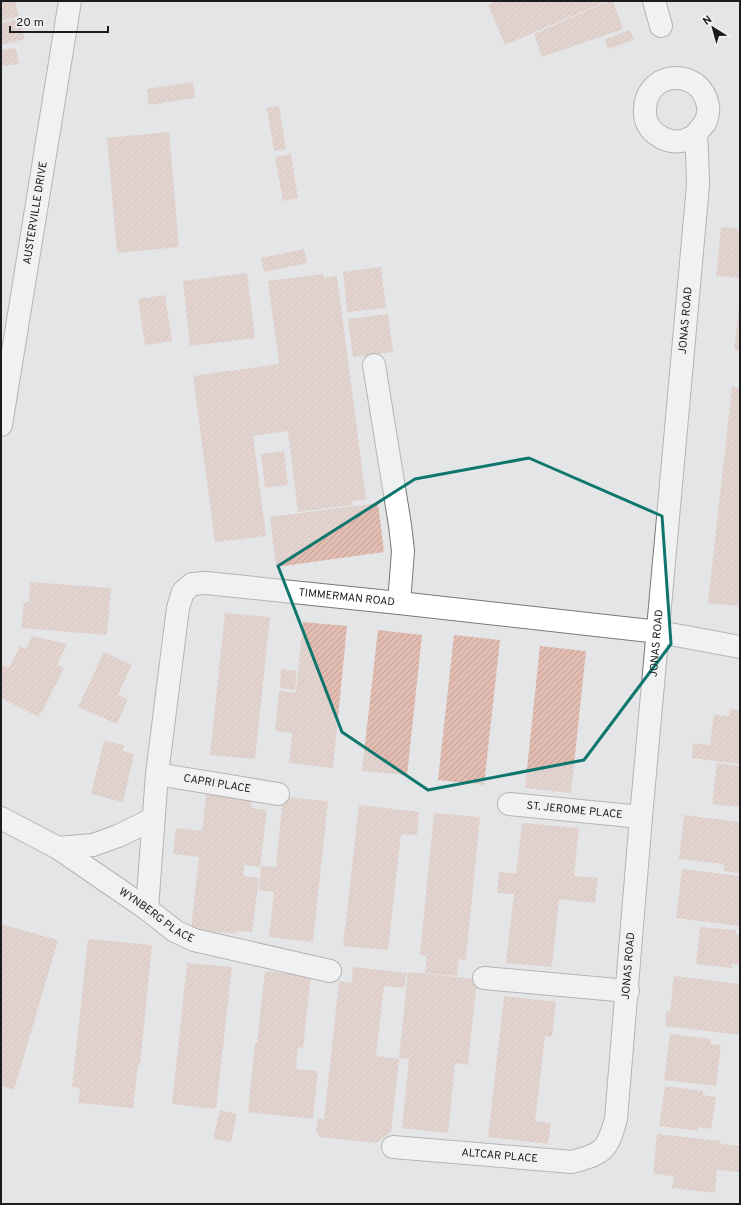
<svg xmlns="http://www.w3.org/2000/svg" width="741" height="1205" font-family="Overpass,sans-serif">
	<defs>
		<pattern id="building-hatch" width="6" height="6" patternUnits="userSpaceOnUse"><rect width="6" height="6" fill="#e2bcb0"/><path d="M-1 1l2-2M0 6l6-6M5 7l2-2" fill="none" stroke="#c1a197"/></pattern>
	</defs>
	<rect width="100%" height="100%" fill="#e3e5e7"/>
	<!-- building -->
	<g fill="url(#building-hatch)">
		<path d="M 1,1 L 15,1 L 19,16 L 1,21 Z"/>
		<path d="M 496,1 L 607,1 L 505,45 L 488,5 Z"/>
		<path d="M 609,1 L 613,1 L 623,29 L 542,57 L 534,34 Z"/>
		<path d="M 19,19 L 25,39 L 1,45 L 1,23 Z"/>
		<path d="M 630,30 L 634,40 L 608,49 L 605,39 Z"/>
		<path d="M 16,48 L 19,64 L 1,66 L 1,50 Z"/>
		<path d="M 193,82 L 195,98 L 149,105 L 147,89 Z"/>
		<path d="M 279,106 L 286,149 L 274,151 L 267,108 Z"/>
		<path d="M 169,132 L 179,247 L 117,253 L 107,138 Z"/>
		<path d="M 291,154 L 298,198 L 283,201 L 275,157 Z"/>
		<path d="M 721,227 L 740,229 L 740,278 L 716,276 Z"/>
		<path d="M 304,249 L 307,263 L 264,272 L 261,258 Z"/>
		<path d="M 381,267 L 386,308 L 347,312 L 343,272 Z"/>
		<path d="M 247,273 L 255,338 L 190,346 L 183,281 Z"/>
		<path d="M 323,274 L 324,278 L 337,276 L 366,499 L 352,501 L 353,505 L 298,512 L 288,431 L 253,436 L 266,536 L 215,542 L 193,376 L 279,364 L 268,281 Z"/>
		<path d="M 165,295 L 172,341 L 145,345 L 138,299 Z"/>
		<path d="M 739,309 L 740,310 L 740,351 L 734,350 Z"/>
		<path d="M 388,314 L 393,352 L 353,357 L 348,319 Z"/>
		<path d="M 732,387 L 740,388 L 740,606 L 708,603 Z"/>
		<path d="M 284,451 L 288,485 L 265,488 L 261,454 Z"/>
		<path d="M 378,503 L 384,552 L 276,567 L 270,517 Z"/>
		<path d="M 30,582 L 111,588 L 107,635 L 21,628 L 24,602 L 29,602 Z"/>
		<path d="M 225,613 L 270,617 L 255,759 L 210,755 Z"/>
		<path d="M 303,622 L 347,626 L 333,768 L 289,763 L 292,733 L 275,731 L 279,691 L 296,693 Z"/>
		<path d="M 378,630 L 422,635 L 407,775 L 362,771 Z"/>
		<path d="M 454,635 L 500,640 L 484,785 L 438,780 Z"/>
		<path d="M 32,636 L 67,644 L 57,665 L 64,668 L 39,717 L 1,698 L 1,664 L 9,668 L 20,646 L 26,649 Z"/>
		<path d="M 540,646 L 586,651 L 571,793 L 525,788 Z"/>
		<path d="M 104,652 L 132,665 L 118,695 L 128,699 L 117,724 L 78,707 Z"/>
		<path d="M 281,669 L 297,671 L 295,690 L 280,688 Z"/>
		<path d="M 730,709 L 740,710 L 740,764 L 692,758 L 693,743 L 710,745 L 714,715 L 729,716 Z"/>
		<path d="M 104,741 L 124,745 L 123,751 L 134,754 L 123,802 L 91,794 Z"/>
		<path d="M 717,763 L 740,766 L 740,807 L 712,804 Z"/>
		<path d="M 207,789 L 252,793 L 251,808 L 267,810 L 260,867 L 244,865 L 243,876 L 259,878 L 252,932 L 237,931 L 236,934 L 191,929 L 199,857 L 173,854 L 176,828 L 202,831 Z"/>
		<path d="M 283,797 L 328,801 L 313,942 L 269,937 L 274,892 L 259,890 L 261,866 L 276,867 Z"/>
		<path d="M 359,805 L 419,812 L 417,835 L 401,834 L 388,950 L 343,946 Z"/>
		<path d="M 434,813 L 480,817 L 466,960 L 459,959 L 457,976 L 425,973 L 427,956 L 420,955 Z"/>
		<path d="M 684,815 L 740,822 L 740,873 L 724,871 L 724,864 L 679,859 Z"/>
		<path d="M 522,823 L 579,828 L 574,876 L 598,878 L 595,903 L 559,899 L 552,967 L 506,963 L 514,894 L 497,893 L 499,872 L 516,874 Z"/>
		<path d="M 682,869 L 740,876 L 740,926 L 676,918 Z"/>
		<path d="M 1,924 L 58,940 L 14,1090 L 1,1086 Z"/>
		<path d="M 700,927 L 736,930 L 736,935 L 740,935 L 740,965 L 733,964 L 732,968 L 696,964 Z"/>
		<path d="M 88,939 L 152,945 L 140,1066 L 138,1065 L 133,1108 L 78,1103 L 80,1088 L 72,1087 Z"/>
		<path d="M 187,963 L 232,967 L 216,1109 L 172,1104 Z"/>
		<path d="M 353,967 L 407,973 L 404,988 L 384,986 L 376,1056 L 399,1059 L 391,1132 L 376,1143 L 320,1137 L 316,1131 L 318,1118 L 324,1119 L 339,981 L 352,983 Z"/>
		<path d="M 265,971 L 311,976 L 303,1048 L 298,1047 L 296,1069 L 318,1071 L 313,1119 L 248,1112 L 255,1043 L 257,1043 Z"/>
		<path d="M 408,972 L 477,979 L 468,1065 L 455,1063 L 448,1133 L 402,1128 L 409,1059 L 399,1058 Z"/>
		<path d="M 674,976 L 740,984 L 740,1035 L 665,1026 L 667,1011 L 670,1012 Z"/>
		<path d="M 504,996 L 556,1002 L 552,1037 L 545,1036 L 535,1121 L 551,1123 L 548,1144 L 488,1137 Z"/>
		<path d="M 670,1034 L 711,1039 L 710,1044 L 721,1045 L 716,1086 L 664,1080 Z"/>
		<path d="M 665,1086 L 703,1091 L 703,1095 L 716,1097 L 711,1129 L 699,1127 L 698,1131 L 659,1126 Z"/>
		<path d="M 220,1110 L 237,1114 L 231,1142 L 213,1139 Z"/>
		<path d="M 657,1134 L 721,1141 L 720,1144 L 740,1146 L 740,1172 L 717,1170 L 715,1193 L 672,1188 L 674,1176 L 653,1174 Z"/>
	</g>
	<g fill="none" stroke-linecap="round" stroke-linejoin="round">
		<defs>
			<g id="minor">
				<path d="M 654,1 L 661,26"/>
				<path d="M 374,365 L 400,525 L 403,551 L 399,603"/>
				<path id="s1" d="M 1,425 L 70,1"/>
				<path id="s2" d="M 157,774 L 278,794"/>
				<path id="s3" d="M 509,804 L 641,817"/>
				<path id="s4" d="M 1,818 L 58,848 L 147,909 L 175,931 L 194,940 L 330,971"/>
				<path d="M 58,848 L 93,845 L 118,836 L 153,819"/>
				<path id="s5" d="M 147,909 L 157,774 L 178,608 L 183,592 L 192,584 L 206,583 L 399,603 L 659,632 L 740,647"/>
				<path d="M 484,978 L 628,991"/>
				<path id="s6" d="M 393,1147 L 572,1162 C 604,1153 607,1151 616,1119 L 641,817 L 698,185 C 698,174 697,162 697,151 C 697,146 696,140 696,136 C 697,131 702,127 705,123 C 707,119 709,110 708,106 C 701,65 642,70 645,114 C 646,131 665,144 682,141 C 687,140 692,137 696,135"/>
			</g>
		</defs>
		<!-- minor casing -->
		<use href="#minor" stroke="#78797b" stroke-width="24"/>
		<!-- minor -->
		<use href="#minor" stroke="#fff" stroke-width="22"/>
	</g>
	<!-- marked area -->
	<path d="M0 0H741V1205H0ZM 529,458 L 662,516 L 671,644 L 584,760 L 428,790 L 342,732 L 278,566 L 415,479 Z" fill="#e3e5e7" fill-opacity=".55" fill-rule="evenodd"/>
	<path fill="none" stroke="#0f766e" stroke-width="3" stroke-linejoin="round" d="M 529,458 L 662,516 L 671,644 L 584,760 L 428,790 L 342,732 L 278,566 L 415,479 Z"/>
	<g text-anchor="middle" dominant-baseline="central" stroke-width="3.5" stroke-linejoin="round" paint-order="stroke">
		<!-- street labels -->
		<g font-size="11" fill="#1b1c1d" stroke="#f1f2f4">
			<text stroke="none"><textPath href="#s1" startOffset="215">AUSTERVILLE DRIVE</textPath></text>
			<text stroke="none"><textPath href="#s6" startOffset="1048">JONAS ROAD</textPath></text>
			<text stroke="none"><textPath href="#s5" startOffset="487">TIMMERMAN ROAD</textPath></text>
			<text stroke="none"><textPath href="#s6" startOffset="724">JONAS ROAD</textPath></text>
			<text stroke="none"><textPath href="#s2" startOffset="61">CAPRI PLACE</textPath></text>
			<text stroke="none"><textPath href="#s3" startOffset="66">ST. JEROME PLACE</textPath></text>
			<text stroke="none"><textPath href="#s4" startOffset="184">WYNBERG PLACE</textPath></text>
			<text stroke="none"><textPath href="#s6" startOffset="400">JONAS ROAD</textPath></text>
			<text stroke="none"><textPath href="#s6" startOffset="107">ALTCAR PLACE</textPath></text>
		</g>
	</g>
	<!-- border -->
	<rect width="741" height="1205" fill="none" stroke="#1b1c1d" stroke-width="4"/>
	<!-- north arrow -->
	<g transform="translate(713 28) rotate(323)" stroke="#f1f2f4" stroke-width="3" paint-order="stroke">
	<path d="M0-3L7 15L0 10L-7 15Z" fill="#1b1c1d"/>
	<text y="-6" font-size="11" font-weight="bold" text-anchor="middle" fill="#1b1c1d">N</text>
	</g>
	<!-- scale -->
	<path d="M10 26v6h98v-6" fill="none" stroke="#1b1c1d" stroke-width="2"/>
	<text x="16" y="26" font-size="12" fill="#1b1c1d" stroke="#f1f2f4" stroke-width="3" paint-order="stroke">20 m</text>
</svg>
